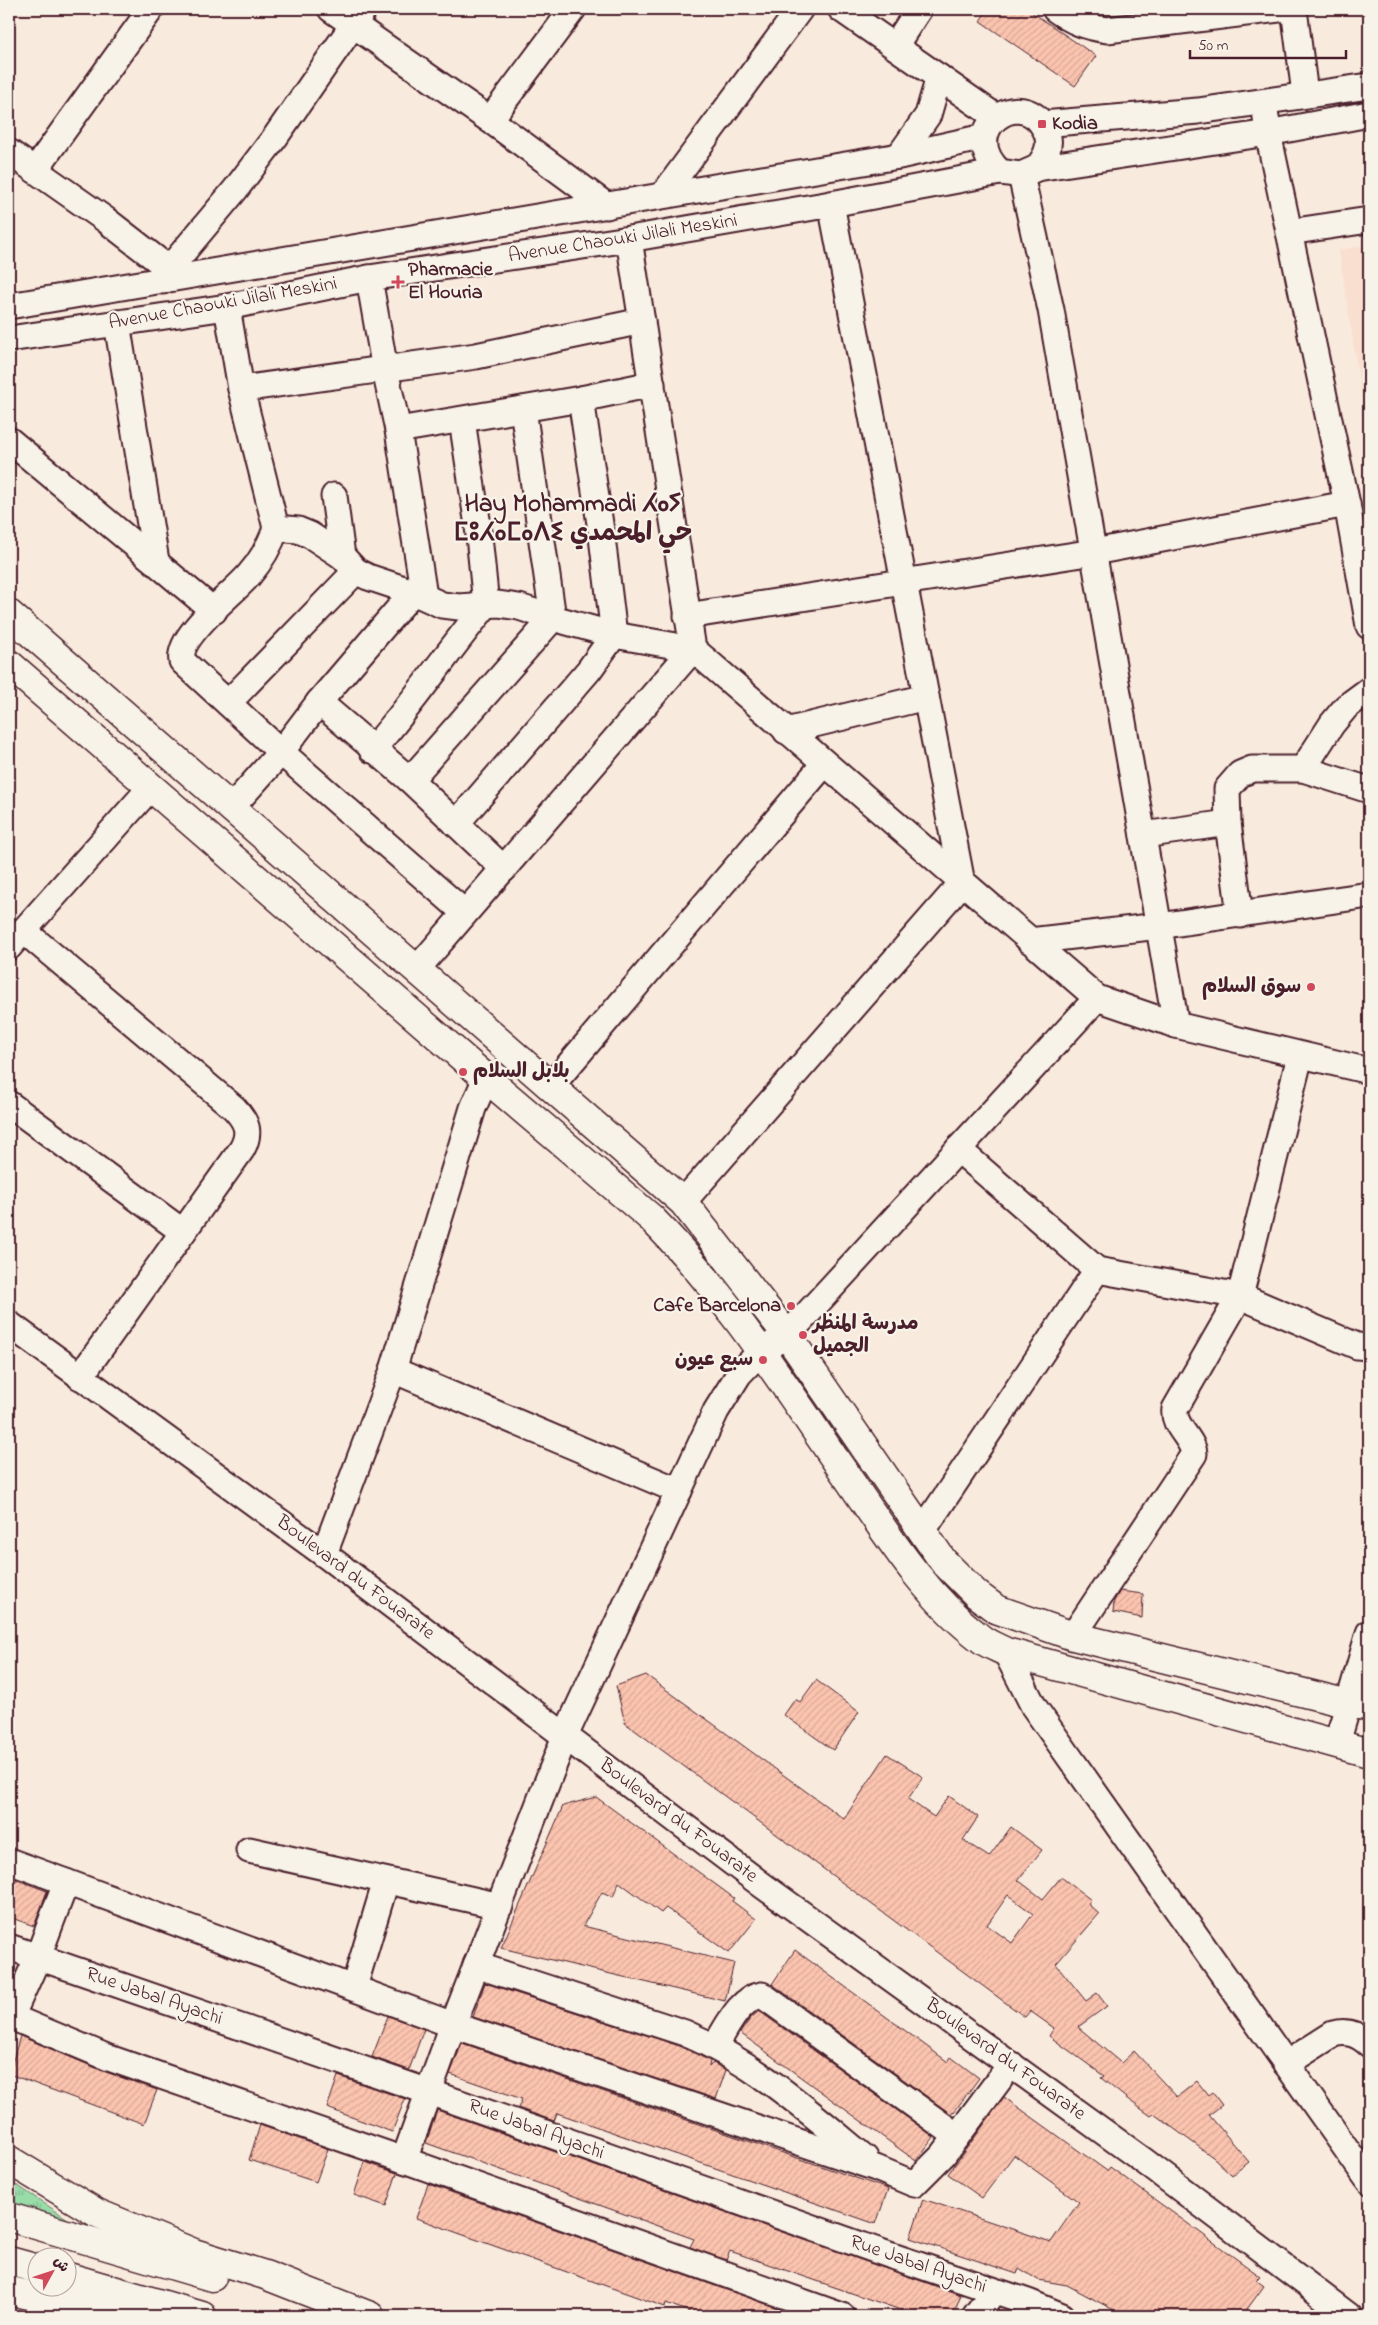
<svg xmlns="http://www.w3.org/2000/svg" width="1378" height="2325" font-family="'Indie Flower','Playpen Sans Arabic','Noto Sans Tifinagh',sans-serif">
	<defs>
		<pattern id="grass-tufts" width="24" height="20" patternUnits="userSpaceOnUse" patternTransform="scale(1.25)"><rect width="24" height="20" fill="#98dca8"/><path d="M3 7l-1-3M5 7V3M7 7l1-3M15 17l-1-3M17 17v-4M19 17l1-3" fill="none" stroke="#84bc91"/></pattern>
		<pattern id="building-hatch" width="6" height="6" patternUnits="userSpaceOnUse" patternTransform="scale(1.25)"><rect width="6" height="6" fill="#fbc4af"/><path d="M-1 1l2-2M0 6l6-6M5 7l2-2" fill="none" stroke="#d9a897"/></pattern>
	</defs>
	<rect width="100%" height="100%" fill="#f8eadd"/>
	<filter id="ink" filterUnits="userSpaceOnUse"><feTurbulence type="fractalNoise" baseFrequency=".02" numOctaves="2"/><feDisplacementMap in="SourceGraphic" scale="10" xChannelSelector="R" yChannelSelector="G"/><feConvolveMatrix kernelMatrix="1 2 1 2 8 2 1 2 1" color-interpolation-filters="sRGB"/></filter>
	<g filter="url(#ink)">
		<!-- built -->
		<path fill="#f9dfcf" d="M 1369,245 L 1369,446 L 1339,250 Z"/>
		<!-- grass -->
		<path fill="url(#grass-tufts)" stroke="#717e6a" d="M 9,2180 L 77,2225 L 9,2204 Z"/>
		<!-- building -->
		<g fill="url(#building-hatch)" stroke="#4a1f2b" fill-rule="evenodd">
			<path d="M 988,9 L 1027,9 L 1096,56 L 1075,86 L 980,21 Z"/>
			<path d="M 1120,1591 L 1143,1594 L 1142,1618 L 1113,1612 L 1114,1601 Z"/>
			<path d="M 646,1675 L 844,1819 L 887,1754 L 923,1777 L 908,1799 L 934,1817 L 949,1796 L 978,1817 L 963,1840 L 989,1857 L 1011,1827 L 1042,1850 L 1018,1880 L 1043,1899 L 1061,1877 L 1091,1900 L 1088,1904 L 1099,1914 L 1056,1964 L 1086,2001 L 1097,1993 L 1107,2006 L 1078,2027 L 1121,2063 L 1134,2051 L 1177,2097 L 1197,2081 L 1208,2095 L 1212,2092 L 1222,2105 L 1209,2115 L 1249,2162 L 1232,2175 L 1214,2158 L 1154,2114 L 1151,2116 L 1126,2098 L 1101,2078 L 1104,2076 L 1049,2036 L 1054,2028 L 1030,2011 L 1025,2017 L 625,1723 L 616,1686 ZM 1008,1895 L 1033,1914 L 1012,1943 L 987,1925 Z"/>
			<path d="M 816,1680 L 859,1712 L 833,1750 L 784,1715 L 795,1699 L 800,1702 Z"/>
			<path d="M 596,1797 L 734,1898 L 732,1901 L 756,1919 L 729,1953 L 666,1908 L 661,1913 L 619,1882 L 613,1897 L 602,1892 L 583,1926 L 734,1963 L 725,2001 L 501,1948 L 563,1806 Z"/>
			<path d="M 12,1878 L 47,1891 L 34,1926 L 9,1917 L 9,1888 Z"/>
			<path d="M 795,1950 L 948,2062 L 951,2057 L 979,2078 L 954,2112 L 953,2111 L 951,2114 L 772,1984 Z"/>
			<path d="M 485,1983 L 680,2046 L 710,2061 L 709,2067 L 713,2063 L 726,2070 L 716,2099 L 473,2017 Z"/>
			<path d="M 759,2011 L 934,2137 L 916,2161 L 740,2033 L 751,2018 Z"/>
			<path d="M 388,2016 L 424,2029 L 409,2070 L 372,2057 Z"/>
			<path d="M 20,2036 L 103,2071 L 157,2090 L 144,2124 L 9,2074 Z"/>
			<path d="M 462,2043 L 888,2189 L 876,2224 L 557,2113 L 554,2121 L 518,2108 L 522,2099 L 450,2074 Z"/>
			<path d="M 338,2076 L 405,2099 L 392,2132 L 327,2108 Z"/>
			<path d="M 1004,2097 L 1107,2171 L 1110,2167 L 1260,2276 L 1256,2280 L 1264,2286 L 1242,2316 L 1125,2316 L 1067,2285 L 1038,2280 L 1019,2268 L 1017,2274 L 910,2238 L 923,2199 L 1051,2242 L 1079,2202 L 1014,2155 L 982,2198 L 948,2174 Z"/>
			<path d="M 437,2110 L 961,2295 L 953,2316 L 918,2316 L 730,2251 L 726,2260 L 690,2247 L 694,2239 L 426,2143 Z"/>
			<path d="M 260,2125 L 328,2149 L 316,2182 L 249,2160 Z"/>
			<path d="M 365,2162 L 397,2173 L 386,2206 L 354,2195 Z"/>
			<path d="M 428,2184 L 800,2316 L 700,2316 L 666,2303 L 665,2307 L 525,2257 L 416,2218 Z"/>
		</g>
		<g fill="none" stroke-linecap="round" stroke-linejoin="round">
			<defs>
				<g id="minor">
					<path d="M 331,9 L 490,120 L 607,206"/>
					<path d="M 841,9 L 996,117"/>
					<path d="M 1055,9 C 1073,22 1086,27 1107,30 L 1279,9"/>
					<path d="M 1294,9 L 1305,94"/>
					<path d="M 895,46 L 919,9"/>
					<path d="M 1264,102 L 1268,133 L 1347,504 L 1369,626"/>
					<path d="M 490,120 L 573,9"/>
					<path d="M 1042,124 L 1198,111 L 1369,86"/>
					<path d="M 9,152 L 106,220 L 169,269"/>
					<path d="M 899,156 L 928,115 L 939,77"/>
					<path d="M 1037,168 C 1046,157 1053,144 1045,129 C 1021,83 955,131 1000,172 L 1021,175 L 1037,168 L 1268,133 L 1369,114"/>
					<path d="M 35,170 L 151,9"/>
					<path d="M 1021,175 L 1051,310 L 1176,1025"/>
					<path d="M 663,195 L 800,9"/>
					<path d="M 1289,232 L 1369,220"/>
					<path d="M 369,278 L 385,370 L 398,430 L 424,596"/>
					<path d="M 163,281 L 169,269 L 235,190 L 276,136 L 364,9"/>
					<path d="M 9,306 L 899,156 L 984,137"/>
					<path d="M 227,307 L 241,389 L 276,528 C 270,546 261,561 249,575 C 233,594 176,636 182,661 L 281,752 L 465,913"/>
					<path d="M 117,323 L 156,561"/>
					<path d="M 9,339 L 227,307 L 369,278 L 629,239 L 831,204 L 1000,172"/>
					<path d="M 241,389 L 476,356 L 642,321"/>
					<path d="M 398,430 L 581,399 L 652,384"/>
					<path d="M 9,440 L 214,611"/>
					<path d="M 334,496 L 342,556"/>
					<path d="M 276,528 L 298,530 L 310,535 L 342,556 L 356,571 L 368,577 L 413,592 L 442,605 L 459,607 L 498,604 L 519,607 L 553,618 L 614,635 L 693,649 L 1097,998 L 1176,1025 L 1369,1071"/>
					<path d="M 687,616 L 1094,552 L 1347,504"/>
					<path d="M 319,702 L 410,780 L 504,869"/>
					<path d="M 228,703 L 356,571"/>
					<path d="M 786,731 L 926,697"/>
					<path d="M 372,750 C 413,704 447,652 486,605 L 478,526 L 462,420"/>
					<path d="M 1303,769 L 1332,724 L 1346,707 L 1369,690"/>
					<path d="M 410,780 L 553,618 L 523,409"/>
					<path d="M 231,808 L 281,752 L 319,702 L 413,592"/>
					<path d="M 456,824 L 589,670 L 614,635 L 602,537 L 581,399"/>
					<path d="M 1143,835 L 1228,823"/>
					<path d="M 1240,915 L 1228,823 L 1227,789 L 1240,774 L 1252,769 L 1303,769 L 1369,790"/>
					<path d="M 24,931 L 234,1108 C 247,1122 251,1132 242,1149 L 80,1377"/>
					<path d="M 1030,941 L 1159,926 L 1369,895"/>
					<path d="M 9,947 L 151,787"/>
					<path d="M 417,969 L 693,649 L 629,239"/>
					<path d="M 551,1086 L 824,764"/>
					<path d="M 9,1104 L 183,1232"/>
					<path d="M 958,1149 L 1097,1270 L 1240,1296 L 1357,1346 L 1369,1347"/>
					<path d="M 683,1202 L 962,883 L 831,204"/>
					<path d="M 9,1324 L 324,1554 L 762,1885 L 1144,2161 L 1349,2316"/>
					<path d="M 393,1370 L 679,1491"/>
					<path d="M 922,1532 L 1097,1270"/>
					<path d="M 324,1554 L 393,1370 L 473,1108 L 486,1078"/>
					<path d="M 1073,1636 L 1194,1454 C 1193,1438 1172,1426 1175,1409 L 1240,1296 L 1300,1056"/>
					<path d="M 1006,1652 L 1034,1707 L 1369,2181"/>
					<path d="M 1337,1743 L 1369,1633"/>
					<path d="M 249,1850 L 500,1906"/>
					<path d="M 9,1861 L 453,2025 L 876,2168 L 914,2184 L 943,2155 L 1011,2064"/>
					<path d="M 9,1947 L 429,2092 L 892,2256 L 1028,2302 L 1062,2316"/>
					<path d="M 476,1965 L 685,2033 C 755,2063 807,2110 865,2158"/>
					<path d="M 354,1987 L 386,1881"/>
					<path d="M 9,2016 L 109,2058 L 404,2160 L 842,2316"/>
					<path d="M 11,2017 L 38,1957 L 66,1882"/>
					<path d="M 715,2046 C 727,2028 739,1998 762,1995 L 957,2136"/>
					<path d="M 1286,2064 L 1333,2034 C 1347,2030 1358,2034 1369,2044"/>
					<path d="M 404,2160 L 453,2025 L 565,1736 L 716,1411 L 739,1374 L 761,1351 L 787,1335 L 808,1313 L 1097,998"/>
					<path d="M 975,2316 L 994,2291"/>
				</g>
				<g id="major">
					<path d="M 9,614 L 683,1202 L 787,1335 L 943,1561 L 976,1594 L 996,1609 L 1073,1636 L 1349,1704 L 1369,1706"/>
					<path d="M 9,664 L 486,1078 L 651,1218 C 724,1292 781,1380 839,1465 C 881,1525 921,1593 980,1638 C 987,1644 998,1648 1006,1652 L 1369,1753"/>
				</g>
				<g id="highway">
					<path d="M 9,2160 L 97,2213 L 194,2253 L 265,2275 L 370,2316"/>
					<path d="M 9,2217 L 212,2277"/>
					<path d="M 9,2261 L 38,2269"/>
					<path d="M 68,2277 L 202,2316"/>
					<path d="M 9,2291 L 133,2316"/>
				</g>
			</defs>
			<!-- minor casing -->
			<use href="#minor" stroke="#4a1f2b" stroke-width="29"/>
			<!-- major casing -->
			<use href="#major" stroke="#4a1f2b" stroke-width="31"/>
			<!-- highway casing -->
			<use href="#highway" stroke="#4a1f2b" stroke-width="31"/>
			<!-- minor -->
			<use href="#minor" stroke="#f7f3e8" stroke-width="25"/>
			<!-- major -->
			<use href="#major" stroke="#f7f3e8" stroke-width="28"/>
			<!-- highway -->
			<use href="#highway" stroke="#f7f3e8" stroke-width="28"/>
		</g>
	</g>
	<!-- markers -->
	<g fill="#d1495b" stroke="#f7f3e8" stroke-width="2">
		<rect x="1037" y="119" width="10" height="10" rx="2.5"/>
		<path d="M395.5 274.5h5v5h5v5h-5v5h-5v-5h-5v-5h5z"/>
		<circle cx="1311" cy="987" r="5"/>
		<circle cx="463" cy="1072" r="5"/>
		<circle cx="791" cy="1306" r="5"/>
		<circle cx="803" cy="1335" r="5"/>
		<circle cx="763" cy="1360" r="5"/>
	</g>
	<g text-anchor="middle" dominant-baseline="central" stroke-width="4.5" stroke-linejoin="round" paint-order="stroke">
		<!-- poi labels -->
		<g font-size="20" font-weight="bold" fill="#4a1f2b" stroke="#f7f3e8" text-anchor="start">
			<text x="1052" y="124">Kodia</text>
			<text x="408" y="270">Pharmacie<tspan x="408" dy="23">El Houria</tspan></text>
			<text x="1301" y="987" text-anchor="end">سوق السلام</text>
			<text x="473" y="1072">بلابل السلام</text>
			<text x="781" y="1306" text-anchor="end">Cafe Barcelona</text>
			<text x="813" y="1324">مدرسة المنظر<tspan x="813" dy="23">الجميل</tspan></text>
			<text x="753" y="1360" text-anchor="end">سبع عيون</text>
		</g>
		<!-- street labels -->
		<g font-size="20" fill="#4a1f2b" stroke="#f7f3e8">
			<text transform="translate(623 239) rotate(-9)">Avenue Chaouki Jilali Meskini</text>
			<text transform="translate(223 304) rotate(-10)">Avenue Chaouki Jilali Meskini</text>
			<text transform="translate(355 1578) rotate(37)">Boulevard du Fouarate</text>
			<text transform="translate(678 1821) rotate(37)">Boulevard du Fouarate</text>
			<text transform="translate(154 1997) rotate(19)">Rue Jabal Ayachi</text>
			<text transform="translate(1005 2060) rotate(36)">Boulevard du Fouarate</text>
			<text transform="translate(536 2130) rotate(20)">Rue Jabal Ayachi</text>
			<text transform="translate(918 2265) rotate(19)">Rue Jabal Ayachi</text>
		</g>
		<!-- district labels -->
		<g font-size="25" font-weight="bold" fill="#4a1f2b" stroke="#f7f3e8">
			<text x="573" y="505">Hay Mohammadi ⵃⴰⵢ<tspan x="573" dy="29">ⵎⵓⵃⴰⵎⴰⴷⵉ حي المحمدي</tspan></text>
		</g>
	</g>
	<!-- margin -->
	<rect width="1378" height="2325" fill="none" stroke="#f7f3e8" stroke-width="30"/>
	<rect x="15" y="15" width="1348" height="2295" fill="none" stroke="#4a1f2b" stroke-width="2" filter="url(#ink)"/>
	<!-- north arrow -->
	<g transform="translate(52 2272) rotate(50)"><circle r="24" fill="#f7f3e8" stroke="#b29e9c"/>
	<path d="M0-4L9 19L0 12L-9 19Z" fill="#d1495b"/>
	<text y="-8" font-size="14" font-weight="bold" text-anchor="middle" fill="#4a1f2b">ش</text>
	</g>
	<!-- scale -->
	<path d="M1190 50v8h156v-8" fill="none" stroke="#4a1f2b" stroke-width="2.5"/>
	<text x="1198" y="50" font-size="15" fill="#4a1f2b" stroke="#f7f3e8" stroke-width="4" paint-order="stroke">50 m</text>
</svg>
